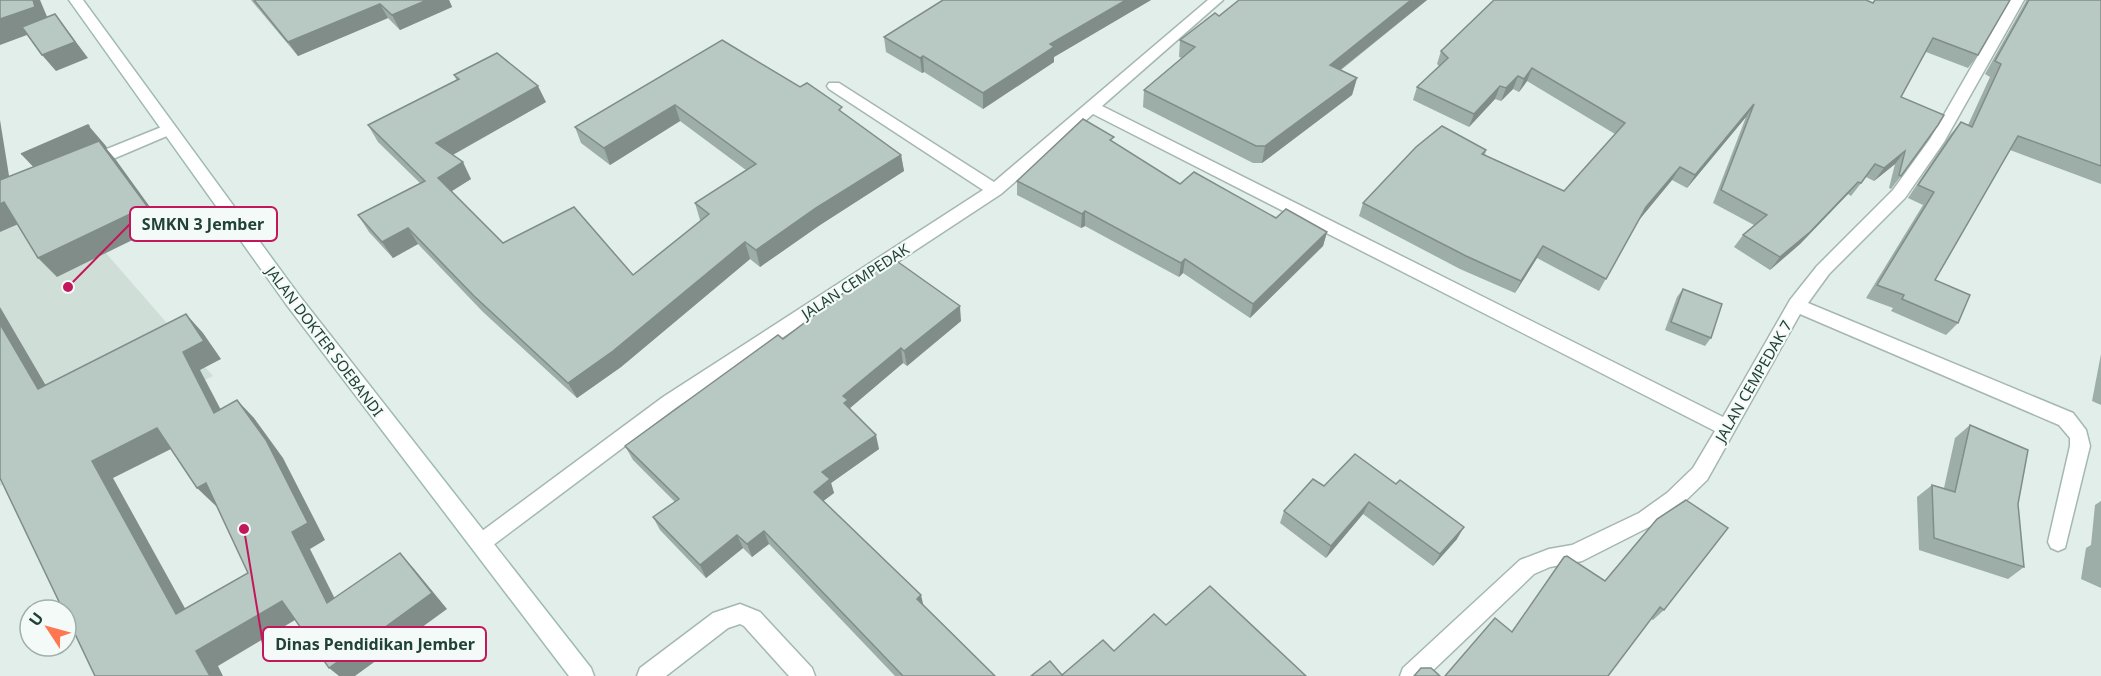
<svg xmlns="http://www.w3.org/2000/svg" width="2101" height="676" font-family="'Noto Sans',sans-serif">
	<rect width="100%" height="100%" fill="#e2eee9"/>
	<!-- built -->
	<path fill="#d0ded8" d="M 44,182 L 213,376 L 0,486 L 0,199 Z"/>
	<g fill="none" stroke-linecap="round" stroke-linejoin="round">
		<defs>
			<path id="service" d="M 740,604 L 760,612 L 812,668 L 815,676 L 789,676 L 744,626 L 740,624 L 728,628 L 666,676 L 637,676 L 640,668 L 713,613 Z"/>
			<g id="minor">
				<path d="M 1208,0 L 1223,0 L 1102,106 L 1723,417 L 1790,300 L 1817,266 L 1893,190 L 1930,139 L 2010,0 L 2024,0 L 1944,142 L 1905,198 L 1829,274 L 1808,303 L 2073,413 L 2086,430 L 2090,446 L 2065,548 L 2058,551 L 2051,548 L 2048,542 L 2070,446 L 2070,438 L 2059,425 L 1800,314 L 1707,480 L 1681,505 L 1653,525 L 1582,561 L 1550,567 L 1534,574 L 1427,676 L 1400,676 L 1403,668 L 1520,560 L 1549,549 L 1572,545 L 1639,513 L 1667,493 L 1693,468 L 1715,431 L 1093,114 L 1001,194 L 677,407 L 488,549 L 481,552 L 474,549 L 471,543 L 474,537 L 663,397 L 983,190 L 829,89 L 827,86 L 829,83 L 839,83 L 994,182 Z"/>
				<path d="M 169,124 L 177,129 L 174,133 L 94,167 L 82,167 L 80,163 L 82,159 Z"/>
			</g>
			<path id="secondary" d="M 69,0 L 83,0 L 298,294 L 591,668 L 594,676 L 569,676 L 286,304 Z"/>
		</defs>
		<!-- service casing -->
		<use href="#service" stroke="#a4b7b0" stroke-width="3"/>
		<!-- minor casing -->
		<use href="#minor" stroke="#a4b7b0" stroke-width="3"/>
		<!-- secondary casing -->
		<use href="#secondary" stroke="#9fbbb1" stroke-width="3"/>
		<!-- service -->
		<use href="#service" fill="#fff" fill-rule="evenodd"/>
		<!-- minor -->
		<use href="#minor" fill="#fff" fill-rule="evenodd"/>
		<!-- secondary -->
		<use href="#secondary" fill="#fff" fill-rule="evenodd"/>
	</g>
	<!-- wall -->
	<g fill="#9dada7">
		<path d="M 251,0 L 449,0 L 452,7 L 400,30 L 388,18 L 298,56 Z"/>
		<path d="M 943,0 L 1151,0 L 1054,57 L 1054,62 L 983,109 L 924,72 L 922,73 L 886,52 L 884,37 Z"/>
		<path d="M 1427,0 L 1341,70 L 1357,78 L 1352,95 L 1262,163 L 1253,163 L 1143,107 L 1144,90 L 1182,58 L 1179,57 L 1180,40 L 1219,16 Z"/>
		<path d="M 1866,0 L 1978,55 L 1968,68 L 1926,52 L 1901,97 L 1944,115 L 1901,176 L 1891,189 L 1889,188 L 1895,164 L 1874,181 L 1866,177 L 1851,196 L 1848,194 L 1800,244 L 1770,270 L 1734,247 L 1743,235 L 1754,225 L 1713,203 L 1746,117 L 1687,188 L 1672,180 L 1639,220 L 1599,291 L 1537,258 L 1515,293 L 1460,269 L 1359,216 L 1363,203 L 1486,150 L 1485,155 L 1564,191 L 1615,134 L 1527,81 L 1519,92 L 1513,89 L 1501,101 L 1495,99 L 1469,127 L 1413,100 L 1417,87 L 1439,66 L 1437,64 L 1441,51 Z"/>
		<path d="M 2025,0 L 2101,0 L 2101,184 L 2010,150 L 1935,280 L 1958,323 L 1946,335 L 1891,311 L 1893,308 L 1866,298 L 1923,205 L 1908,198 L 1950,135 L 1961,122 L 1968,125 L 1990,77 L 1985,74 L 2026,1 Z"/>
		<path d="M 722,40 L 844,114 L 901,155 L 904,171 L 820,225 L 760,267 L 750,259 L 621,367 L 577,398 L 483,312 L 418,244 L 393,258 L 369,232 L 358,215 L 420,183 L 378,142 L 368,125 L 457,81 L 454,75 L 546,102 L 453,155 L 471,179 L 452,191 L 503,243 L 633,275 L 702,221 L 700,220 L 695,203 L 746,170 L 680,121 L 610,165 L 581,143 L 575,127 Z"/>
		<path d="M 1113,142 L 1180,184 L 1276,218 L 1327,232 L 1323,246 L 1250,318 L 1183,273 L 1179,277 L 1085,226 L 1081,228 L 1017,195 L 1017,181 Z"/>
		<path d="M 1683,289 L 1711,338 L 1705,346 L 1665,330 L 1677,297 Z"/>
		<path d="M 961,321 L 907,366 L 903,363 L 850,408 L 879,449 L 831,483 L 834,493 L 823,501 L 923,605 L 995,676 L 895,676 L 769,544 L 752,557 L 743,548 L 706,578 L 660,530 L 653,517 L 675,502 L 633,460 L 625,446 L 783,339 Z"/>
		<path d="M 2101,354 L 2101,405 L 2092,401 Z"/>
		<path d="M 1970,425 L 2018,504 L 2024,567 L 2008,579 L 1919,550 L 1917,497 L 1932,485 L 1944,488 L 1955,438 Z"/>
		<path d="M 1355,454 L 1457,539 L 1433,566 L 1363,514 L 1326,558 L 1280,523 L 1284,511 L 1324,486 Z"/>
		<path d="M 2101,501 L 2101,588 L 2081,579 L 2086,548 L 2091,545 L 2095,505 Z"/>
		<path d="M 1657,519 L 1664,610 L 1653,620 L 1651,619 L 1512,631 L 1605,581 Z"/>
	</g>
	<!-- shaded-wall -->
	<g fill="#808d88">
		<path d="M 33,0 L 40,0 L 51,26 L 0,45 L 0,19 Z"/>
		<path d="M 427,0 L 449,0 L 452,7 L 400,30 L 392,15 Z"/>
		<path d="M 1126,0 L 1151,0 L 1054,57 L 1054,62 L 983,109 L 983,93 L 1050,44 Z"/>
		<path d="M 1411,0 L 1427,0 L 1326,81 L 1330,65 Z"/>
		<path d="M 380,4 L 388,18 L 298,56 L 288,42 Z"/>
		<path d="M 55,14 L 88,58 L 56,71 L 42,55 Z"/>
		<path d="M 923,56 L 924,72 L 922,73 L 920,58 Z"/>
		<path d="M 1532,68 L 1527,81 L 1519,92 L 1524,79 Z"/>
		<path d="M 1518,76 L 1513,89 L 1501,101 L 1506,88 Z"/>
		<path d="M 1357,78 L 1352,95 L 1262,163 L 1265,146 Z"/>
		<path d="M 538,86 L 546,102 L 445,159 L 436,143 Z"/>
		<path d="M 1500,86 L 1495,99 L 1469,127 L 1474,114 Z"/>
		<path d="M 1754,104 L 1746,117 L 1687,188 L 1695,175 Z"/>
		<path d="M 675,105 L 680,121 L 610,165 L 604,148 Z"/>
		<path d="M 0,120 L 11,188 L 0,194 Z"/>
		<path d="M 88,125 L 106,146 L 107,148 L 106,148 L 116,160 L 163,225 L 57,277 L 38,258 L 41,175 L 21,154 Z"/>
		<path d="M 1905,151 L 1895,164 L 1874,181 L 1884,168 Z"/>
		<path d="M 901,155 L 904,171 L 820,225 L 760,267 L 756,250 L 816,208 Z"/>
		<path d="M 463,162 L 471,179 L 447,194 L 438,178 Z"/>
		<path d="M 1680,167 L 1672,180 L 1639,220 L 1646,207 Z"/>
		<path d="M 1858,182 L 1848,194 L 1800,244 L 1770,270 L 1780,257 Z"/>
		<path d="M 4,202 L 23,222 L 0,232 L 0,204 Z"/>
		<path d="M 1085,211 L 1085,226 L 1081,228 L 1082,214 Z"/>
		<path d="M 408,228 L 418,244 L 393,258 L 382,242 Z"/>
		<path d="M 1327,232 L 1323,246 L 1250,318 L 1253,304 Z"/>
		<path d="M 745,242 L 750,259 L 621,367 L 577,398 L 568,383 Z"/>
		<path d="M 1543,246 L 1537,258 L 1515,293 L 1521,281 Z"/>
		<path d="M 1185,259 L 1183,273 L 1179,277 L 1181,263 Z"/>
		<path d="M 960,306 L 961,321 L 907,366 L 904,351 Z"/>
		<path d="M 0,307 L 59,408 L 38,389 L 0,324 Z"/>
		<path d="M 186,314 L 203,333 L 221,359 L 200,370 L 232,431 L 214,413 L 183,352 Z"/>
		<path d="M 901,348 L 903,363 L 850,408 L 851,414 L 844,403 L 843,396 Z"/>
		<path d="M 237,400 L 254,418 L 283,458 L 325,540 L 310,549 L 345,619 L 327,603 L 292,532 Z"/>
		<path d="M 157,428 L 177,446 L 113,478 L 197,630 L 176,614 L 92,461 Z"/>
		<path d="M 876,435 L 879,449 L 831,483 L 834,493 L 818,505 L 814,492 L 822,472 Z"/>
		<path d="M 206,483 L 225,500 L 216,506 L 197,488 Z"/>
		<path d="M 1369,502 L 1363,514 L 1326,558 L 1331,546 Z"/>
		<path d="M 1464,527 L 1457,539 L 1433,566 L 1440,554 Z"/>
		<path d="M 764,531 L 769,544 L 752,557 L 747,544 Z"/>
		<path d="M 737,535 L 743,548 L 706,578 L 700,565 Z"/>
		<path d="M 400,553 L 415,570 L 447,609 L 355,676 L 339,676 L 329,668 Z"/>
		<path d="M 921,595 L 924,608 L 917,599 Z"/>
		<path d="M 282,601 L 300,617 L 218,666 L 223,676 L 210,676 L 196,651 Z"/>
	</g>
	<!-- building -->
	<g fill="#b7c9c2" stroke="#808d88" stroke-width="1.5" fill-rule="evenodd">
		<path d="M 0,0 L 33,0 L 35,7 L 0,19 Z"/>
		<path d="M 254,0 L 427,0 L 392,15 L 380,4 L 288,42 Z"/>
		<path d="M 943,0 L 1126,0 L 1050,44 L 1054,47 L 983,93 L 923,56 L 920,58 L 884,37 Z"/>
		<path d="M 1239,0 L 1411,0 L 1330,65 L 1357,78 L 1265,146 L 1256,146 L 1144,90 L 1195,47 L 1180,40 L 1215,13 L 1219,16 Z"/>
		<path d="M 1494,0 L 1866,0 L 1873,3 L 1875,0 L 2010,0 L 1978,55 L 1933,38 L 1901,97 L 1944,115 L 1938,125 L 1901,176 L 1899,175 L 1905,151 L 1884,168 L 1875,164 L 1861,183 L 1858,182 L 1810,232 L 1780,257 L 1743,235 L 1767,215 L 1721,190 L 1754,104 L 1695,175 L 1680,167 L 1646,207 L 1606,279 L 1543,246 L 1521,281 L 1466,256 L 1363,203 L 1416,147 L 1442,126 L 1486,150 L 1482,154 L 1564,191 L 1625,123 L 1532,68 L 1524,79 L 1518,76 L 1506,88 L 1500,86 L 1474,114 L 1417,87 L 1448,58 L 1441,51 Z"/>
		<path d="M 2029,0 L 2101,0 L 2101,166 L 2018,136 L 1935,280 L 1970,295 L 1958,323 L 1902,299 L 1904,295 L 1877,285 L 1934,192 L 1918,185 L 1961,122 L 1972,127 L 2001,64 L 1995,61 Z"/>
		<path d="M 55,14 L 75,42 L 42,55 L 22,27 Z"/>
		<path d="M 722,40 L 800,87 L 807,83 L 842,107 L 839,110 L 901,155 L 816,208 L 756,250 L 745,242 L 613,351 L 568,383 L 474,296 L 408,228 L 382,242 L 358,215 L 425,181 L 368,125 L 459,79 L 454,75 L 497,53 L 538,86 L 436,143 L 463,162 L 438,178 L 503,243 L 574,207 L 633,275 L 709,214 L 695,203 L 756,164 L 675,105 L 604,148 L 575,127 Z"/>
		<path d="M 1083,119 L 1114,137 L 1110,140 L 1180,184 L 1194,172 L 1276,218 L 1286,209 L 1327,232 L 1253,304 L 1185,259 L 1181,263 L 1085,211 L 1082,214 L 1017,181 Z"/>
		<path d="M 88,125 L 89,126 L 21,154 Z"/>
		<path d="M 99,141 L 147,206 L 38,258 L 4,202 L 0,204 L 0,180 Z"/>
		<path d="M 891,257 L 960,306 L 904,351 L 901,348 L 843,396 L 848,400 L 844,403 L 876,435 L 822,472 L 830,479 L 814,492 L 921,595 L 917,599 L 995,676 L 903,676 L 764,531 L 747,544 L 737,535 L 700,565 L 653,517 L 679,499 L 625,446 L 778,335 L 783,339 Z"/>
		<path d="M 1683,289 L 1722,304 L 1711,338 L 1671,322 Z"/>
		<path d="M 186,314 L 204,341 L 183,352 L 214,413 L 237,400 L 266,440 L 308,523 L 292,532 L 327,603 L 400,553 L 432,593 L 329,668 L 282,601 L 196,651 L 210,676 L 95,676 L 66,615 L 66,610 L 63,610 L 0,478 L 0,324 L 38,389 ZM 157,428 L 197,488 L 206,483 L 248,573 L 176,614 L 92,461 Z"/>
		<path d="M 1970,425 L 2028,450 L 2018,504 L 2024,567 L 1934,538 L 1932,485 L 1955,492 Z"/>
		<path d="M 1355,454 L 1396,484 L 1400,480 L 1464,527 L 1440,554 L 1369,502 L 1331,546 L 1284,511 L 1313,479 L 1324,486 Z"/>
		<path d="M 1686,500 L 1728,528 L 1664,610 L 1660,607 L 1608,676 L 1445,676 L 1495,618 L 1512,632 L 1564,557 L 1567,556 L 1605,581 L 1657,519 Z"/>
		<path d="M 1210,586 L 1306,676 L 1031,676 L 1050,661 L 1062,675 L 1103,640 L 1114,651 L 1154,614 L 1166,625 Z"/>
		<path d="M 1421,668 L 1431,668 L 1440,676 L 1414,676 Z"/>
	</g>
	<g text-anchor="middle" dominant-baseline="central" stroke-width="4.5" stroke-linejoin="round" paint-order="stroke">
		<!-- street labels -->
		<g font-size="15" fill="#204238" stroke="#f4faf7">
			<text transform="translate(855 281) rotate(-33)">JALAN CEMPEDAK</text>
			<text transform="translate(325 341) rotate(53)">JALAN DOKTER SOEBANDI</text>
			<text transform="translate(1753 381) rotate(-60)">JALAN CEMPEDAK 7</text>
		</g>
	</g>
	<!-- callouts -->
	<path fill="none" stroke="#c2185b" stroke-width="2" d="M68 287L130 224M244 529L263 644"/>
	<g fill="#c2185b" stroke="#f4faf7" stroke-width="2">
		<circle cx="68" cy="287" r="6"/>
		<circle cx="244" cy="529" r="6"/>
	</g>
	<g fill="#f4faf7" stroke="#c2185b" stroke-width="2">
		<rect x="130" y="207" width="147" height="34" rx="6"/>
		<rect x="263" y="627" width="223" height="34" rx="6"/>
	</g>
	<g font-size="16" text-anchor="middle" font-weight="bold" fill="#204238">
		<text x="203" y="230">SMKN 3 Jember</text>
		<text x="375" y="650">Dinas Pendidikan Jember</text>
	</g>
	<!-- north arrow -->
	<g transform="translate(48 628) rotate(306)"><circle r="28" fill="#f4faf7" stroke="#9fb0ab" stroke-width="1.5"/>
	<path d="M0-4.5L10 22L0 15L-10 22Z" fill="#ff7750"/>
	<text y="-9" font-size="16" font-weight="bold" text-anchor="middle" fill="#204238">U</text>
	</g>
</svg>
